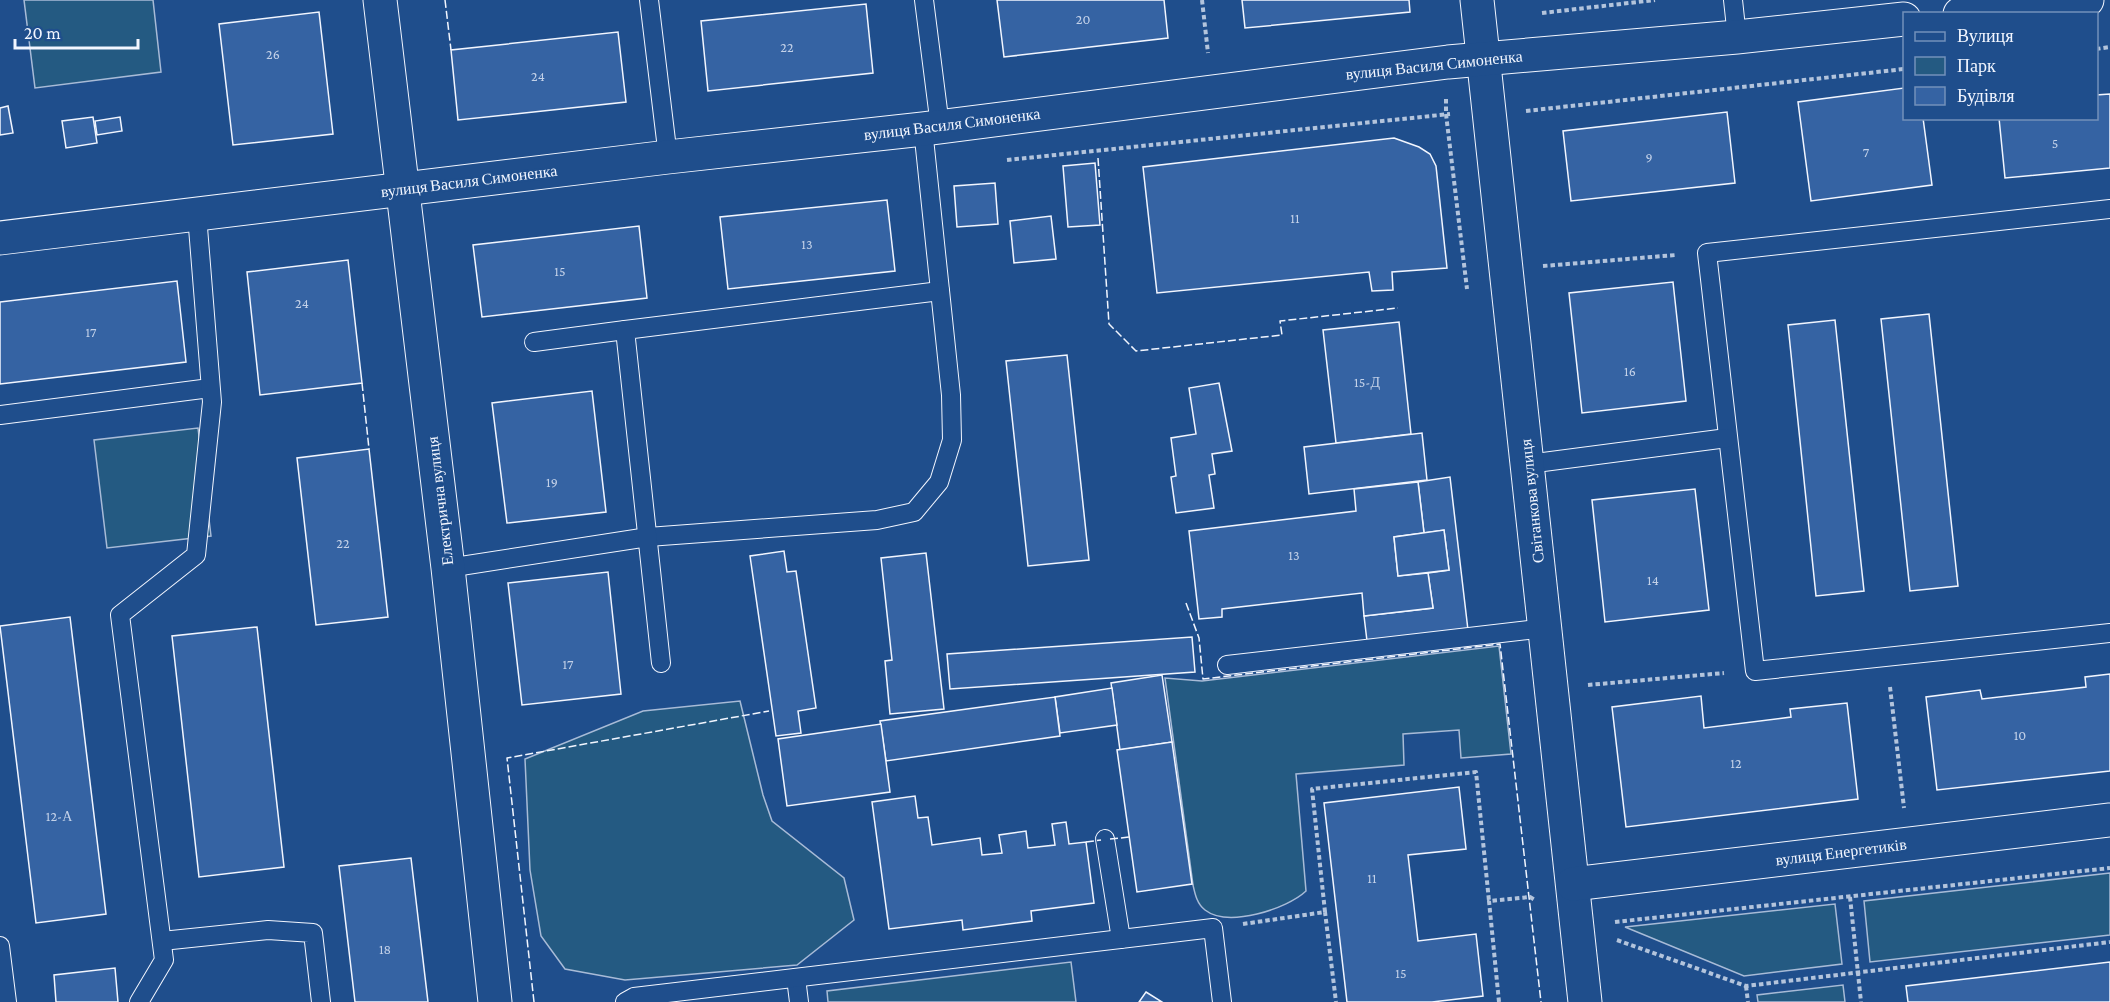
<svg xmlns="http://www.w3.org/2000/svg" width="2110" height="1002" font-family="'Crimson Pro',serif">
	<rect width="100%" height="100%" fill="#1f4e8c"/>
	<!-- green -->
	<g fill="#245a82" stroke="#a8bbd7" stroke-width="1.5">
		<path d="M 24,0 L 153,0 L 161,72 L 35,88 Z"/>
		<path d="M 198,428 L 211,536 L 107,548 L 94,440 Z"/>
		<path d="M 1499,646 L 1511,754 L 1461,758 L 1459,730 L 1403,734 L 1404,765 L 1296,774 L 1306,891 C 1287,909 1228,928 1205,910 C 1197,904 1195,894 1193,885 L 1165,678 L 1202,681 Z"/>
		<path d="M 740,701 L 763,795 L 772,821 L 844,878 L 854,920 L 797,965 L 625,980 L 565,969 L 541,936 L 530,870 L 525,759 L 643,711 Z"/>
		<path d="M 2110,873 L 2110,935 L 1870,962 L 1864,901 Z"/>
		<path d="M 1835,904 L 1842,964 L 1744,976 L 1625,927 Z"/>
		<path d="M 1071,962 L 1076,1002 L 828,1002 L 827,991 Z"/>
		<path d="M 1843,985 L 1845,1002 L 1758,1002 L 1757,995 Z"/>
	</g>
	<!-- building -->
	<g fill="#3563a3" stroke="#f2f6ff" stroke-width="1.5">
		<path d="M 997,0 L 1164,0 L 1168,38 L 1004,57 Z"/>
		<path d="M 1242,0 L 1409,0 L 1410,12 L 1245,28 Z"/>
		<path d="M 866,4 L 873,73 L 708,91 L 701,21 Z"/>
		<path d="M 319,12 L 333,134 L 233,145 L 219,24 Z"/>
		<path d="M 618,32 L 626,102 L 458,120 L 451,50 Z"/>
		<path d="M 1904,88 L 1904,118 L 1923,118 L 1932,185 L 1811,201 L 1798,102 Z"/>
		<path d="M 2110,94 L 2110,168 L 2005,178 L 1999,118 L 2096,118 L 2096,95 Z"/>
		<path d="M 8,106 L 13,133 L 0,135 L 0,108 Z"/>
		<path d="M 1727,112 L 1735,183 L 1571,201 L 1563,131 Z"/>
		<path d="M 93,117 L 97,143 L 66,148 L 62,121 Z"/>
		<path d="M 120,117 L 122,131 L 97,135 L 95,121 Z"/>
		<path d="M 1394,138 L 1419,147 L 1430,154 L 1436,166 L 1447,268 L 1392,272 L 1393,290 L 1372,291 L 1369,272 L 1157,293 L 1143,167 Z"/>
		<path d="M 1095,163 L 1100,225 L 1068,227 L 1063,166 Z"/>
		<path d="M 995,183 L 998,224 L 957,227 L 954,186 Z"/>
		<path d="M 887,200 L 895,271 L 728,289 L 720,217 Z"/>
		<path d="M 1051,216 L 1056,259 L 1014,263 L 1010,221 Z"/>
		<path d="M 639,226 L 647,298 L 482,317 L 473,245 Z"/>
		<path d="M 348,260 L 362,383 L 260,395 L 247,272 Z"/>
		<path d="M 177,281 L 186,362 L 0,384 L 0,302 Z"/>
		<path d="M 1673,282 L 1686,401 L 1582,413 L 1569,293 Z"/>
		<path d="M 1929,314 L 1958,586 L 1910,591 L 1881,319 Z"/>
		<path d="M 1835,320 L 1864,591 L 1816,596 L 1788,325 Z"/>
		<path d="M 1399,322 L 1411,434 L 1336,443 L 1323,330 Z"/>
		<path d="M 1067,355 L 1089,560 L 1028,566 L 1006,361 Z"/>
		<path d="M 1219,383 L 1232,451 L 1212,454 L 1215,474 L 1209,475 L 1214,508 L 1176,513 L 1171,477 L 1176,476 L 1171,438 L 1196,434 L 1189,388 Z"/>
		<path d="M 592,391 L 606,512 L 507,523 L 492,403 Z"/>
		<path d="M 1422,433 L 1427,480 L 1309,494 L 1304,447 Z"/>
		<path d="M 369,449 L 388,617 L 316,625 L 297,458 Z"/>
		<path d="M 1450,477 L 1468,630 L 1367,641 L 1364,616 L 1433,608 L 1428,573 L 1449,570 L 1444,530 L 1424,533 L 1418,482 Z"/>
		<path d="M 1418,482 L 1424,533 L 1394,537 L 1398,576 L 1428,573 L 1433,608 L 1364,616 L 1362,593 L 1222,609 L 1222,617 L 1199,619 L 1189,531 L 1356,511 L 1354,489 Z"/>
		<path d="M 1695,489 L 1709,610 L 1605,622 L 1592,500 Z"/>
		<path d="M 1444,530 L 1449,570 L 1398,576 L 1394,537 Z"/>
		<path d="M 784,551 L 787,572 L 796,571 L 816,708 L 798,711 L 801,733 L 776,736 L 750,556 Z"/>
		<path d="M 926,553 L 944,709 L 890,714 L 885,661 L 892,660 L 881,558 Z"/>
		<path d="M 608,572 L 621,694 L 522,705 L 508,583 Z"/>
		<path d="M 70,617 L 106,914 L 36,923 L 0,626 Z"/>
		<path d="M 257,627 L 284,867 L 199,877 L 172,636 Z"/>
		<path d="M 1192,637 L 1195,672 L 950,689 L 947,654 Z"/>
		<path d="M 2110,674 L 2110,771 L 1937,790 L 1926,697 L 1980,690 L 1982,699 L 2086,687 L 2085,677 Z"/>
		<path d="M 1162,675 L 1172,742 L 1120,750 L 1111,683 Z"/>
		<path d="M 1112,688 L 1117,725 L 1060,733 L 1055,697 Z"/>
		<path d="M 1701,696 L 1704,728 L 1791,717 L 1790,709 L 1847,703 L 1858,799 L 1626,827 L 1612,707 Z"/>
		<path d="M 1055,697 L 1060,736 L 886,761 L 880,721 Z"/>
		<path d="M 881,724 L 890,792 L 787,806 L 778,739 Z"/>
		<path d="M 1172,742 L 1192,884 L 1137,892 L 1117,750 Z"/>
		<path d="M 1459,787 L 1466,849 L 1408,855 L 1418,941 L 1476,934 L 1483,996 L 1432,1002 L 1347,1002 L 1324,803 Z"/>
		<path d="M 915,796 L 918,818 L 928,817 L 932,845 L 980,838 L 982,855 L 1002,853 L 999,835 L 1026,831 L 1028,848 L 1055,845 L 1052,824 L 1066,822 L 1069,844 L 1086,842 L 1094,903 L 1031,911 L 1032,921 L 963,930 L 962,920 L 889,929 L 872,802 Z"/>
		<path d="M 411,858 L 428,1002 L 355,1002 L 339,866 Z"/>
		<path d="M 2110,962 L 2110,1002 L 1908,1002 L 1906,986 Z"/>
		<path d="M 115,968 L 118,1002 L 56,1002 L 54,975 Z"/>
		<path d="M 1146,992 L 1162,1002 L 1139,1002 Z"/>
	</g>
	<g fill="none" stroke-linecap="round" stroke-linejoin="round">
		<defs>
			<g id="lane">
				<path d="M 649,0 L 668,157"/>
				<path d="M 924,0 L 940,126"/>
				<path d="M 1733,0 L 1737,37"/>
				<path d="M 2110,209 L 1707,253 L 1755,671 L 2110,633"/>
				<path d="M 534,342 L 625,330"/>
				<path d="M 0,415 L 210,388"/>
				<path d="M 1528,464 L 1727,438"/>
				<path d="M 448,568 L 648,537 L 877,520 L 914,512 L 939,482 L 952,440 L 951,395 L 923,129"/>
				<path d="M 661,663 L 625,330 L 940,291"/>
				<path d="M 1227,665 L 1545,628"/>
				<path d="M 1105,839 L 1121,939"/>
				<path d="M 162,941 L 268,930 L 313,933 L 321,1002"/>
				<path d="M 0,946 L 7,1002"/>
				<path d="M 796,978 L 799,1002"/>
				<path d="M 139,1002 L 164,960 L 120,615 L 196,555 L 212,402 L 197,215"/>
				<path d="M 625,1002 L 634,997 L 1213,928 L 1222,1002"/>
			</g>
			<g id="street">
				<path d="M 1477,0 L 1585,1002"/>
				<path d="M 1960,14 L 2087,0"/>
				<path d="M 0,238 L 668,157 L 923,129 L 1448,62 L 1737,37 L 1904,19"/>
				<path d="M 1573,884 L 2110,820"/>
			</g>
			<path id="secondary" d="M 380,0 L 448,568 L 495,1002"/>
		</defs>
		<!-- lane casing -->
		<use href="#lane" stroke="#f2f6ff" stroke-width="20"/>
		<!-- street casing -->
		<use href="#street" stroke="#f2f6ff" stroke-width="35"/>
		<!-- secondary casing -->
		<use href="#secondary" stroke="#f2f6ff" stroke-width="35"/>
		<!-- path -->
		<g stroke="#b3c4dc" stroke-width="4" stroke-dasharray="4.5 3" stroke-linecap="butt">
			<path d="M 1202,0 L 1208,53"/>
			<path d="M 1542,13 L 1655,0"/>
			<path d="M 2096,49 L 2110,47"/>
			<path d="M 1446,99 L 1446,114 L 1467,289"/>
			<path d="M 1526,111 L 1904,69"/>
			<path d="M 1007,160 L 1450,114"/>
			<path d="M 1543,266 L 1676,255"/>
			<path d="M 1588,685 L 1724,673"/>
			<path d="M 1890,687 L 1904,808"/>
			<path d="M 1850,897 L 1861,1002"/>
			<path d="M 1325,912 L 1312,789 L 1476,772 L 1489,901"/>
			<path d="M 1615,922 L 2110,868"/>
			<path d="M 1243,924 L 1325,912 L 1336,1002"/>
			<path d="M 1617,940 L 1746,986 L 2110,942"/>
			<path d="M 1746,986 L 1748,1002"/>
			<path d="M 1499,1002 L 1489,901 L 1530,897 L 1535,900"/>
		</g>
		<!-- lane -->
		<use href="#lane" stroke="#1f4e8c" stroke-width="18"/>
		<!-- street -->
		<use href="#street" stroke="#1f4e8c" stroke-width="33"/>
		<!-- secondary -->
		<use href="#secondary" stroke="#1f4e8c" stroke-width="33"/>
		<!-- fence -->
		<g stroke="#f2f6ff" stroke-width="1.5" stroke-dasharray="8 3" stroke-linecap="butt">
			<path d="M 445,0 L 451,50"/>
			<path d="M 1098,158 L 1109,324 L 1136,351 L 1282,335 L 1280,321 L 1398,308"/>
			<path d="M 362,383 L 369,449"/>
			<path d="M 1186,603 L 1199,638 L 1203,679 L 1500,644 L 1541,1002"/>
			<path d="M 1110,839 L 1130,837"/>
			<path d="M 1086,842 L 1101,840"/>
			<path d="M 534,1002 L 507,758 L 769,711"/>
		</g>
	</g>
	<g text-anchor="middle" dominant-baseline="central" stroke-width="4.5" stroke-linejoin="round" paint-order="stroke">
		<!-- number labels -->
		<g font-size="14" fill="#c3d1e8">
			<text x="1083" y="19">20</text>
			<text x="787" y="47">22</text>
			<text x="273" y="54">26</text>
			<text x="538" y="76">24</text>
			<text x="2055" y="143">5</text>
			<text x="1866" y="152">7</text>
			<text x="1649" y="157">9</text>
			<text x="1295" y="218">11</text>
			<text x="807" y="244">13</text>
			<text x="560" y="271">15</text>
			<text x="302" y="303">24</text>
			<text x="91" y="332">17</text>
			<text x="1630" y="371">16</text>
			<text x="1367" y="382">15-Д</text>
			<text x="552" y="482">19</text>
			<text x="343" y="543">22</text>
			<text x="1294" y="555">13</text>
			<text x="1653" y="580">14</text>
			<text x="568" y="664">17</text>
			<text x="2020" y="735">10</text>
			<text x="1736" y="763">12</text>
			<text x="59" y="816">12-А</text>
			<text x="1372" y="878">11</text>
			<text x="385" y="949">18</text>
			<text x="1401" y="973">15</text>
		</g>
		<!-- street labels -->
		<g font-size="16" fill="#f2f6ff" stroke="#1f4e8c">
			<text transform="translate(1434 65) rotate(-6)">вулиця Василя Симоненка</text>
			<text transform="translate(952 124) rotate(-7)">вулиця Василя Симоненка</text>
			<text transform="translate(469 181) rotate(-7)">вулиця Василя Симоненка</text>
			<text transform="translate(440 501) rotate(-97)">Електрична вулиця</text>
			<text transform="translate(1532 501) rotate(-96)">Світанкова вулиця</text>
			<text transform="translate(1841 852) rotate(-7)">вулиця Енергетиків</text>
		</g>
	</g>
	<!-- legend -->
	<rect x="1903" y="12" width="195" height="108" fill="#1f4e8c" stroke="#7391ba" stroke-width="1.5"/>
	<rect x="1915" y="32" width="30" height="9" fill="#1f4e8c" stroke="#7391ba" stroke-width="1.5"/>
	<text x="1957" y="42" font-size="18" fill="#f2f6ff">Вулиця</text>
	<rect x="1915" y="57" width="30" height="18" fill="#245a82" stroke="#7391ba" stroke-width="1.5"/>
	<text x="1957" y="72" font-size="18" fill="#f2f6ff">Парк</text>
	<rect x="1915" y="87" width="30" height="18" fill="#3563a3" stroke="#7391ba" stroke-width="1.5"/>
	<text x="1957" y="102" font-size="18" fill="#f2f6ff">Будівля</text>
	<!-- scale -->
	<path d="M15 39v9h123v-9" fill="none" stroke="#f2f6ff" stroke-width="3"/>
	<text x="24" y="39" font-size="18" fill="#f2f6ff" stroke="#1f4e8c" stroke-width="4.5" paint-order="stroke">20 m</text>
</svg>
